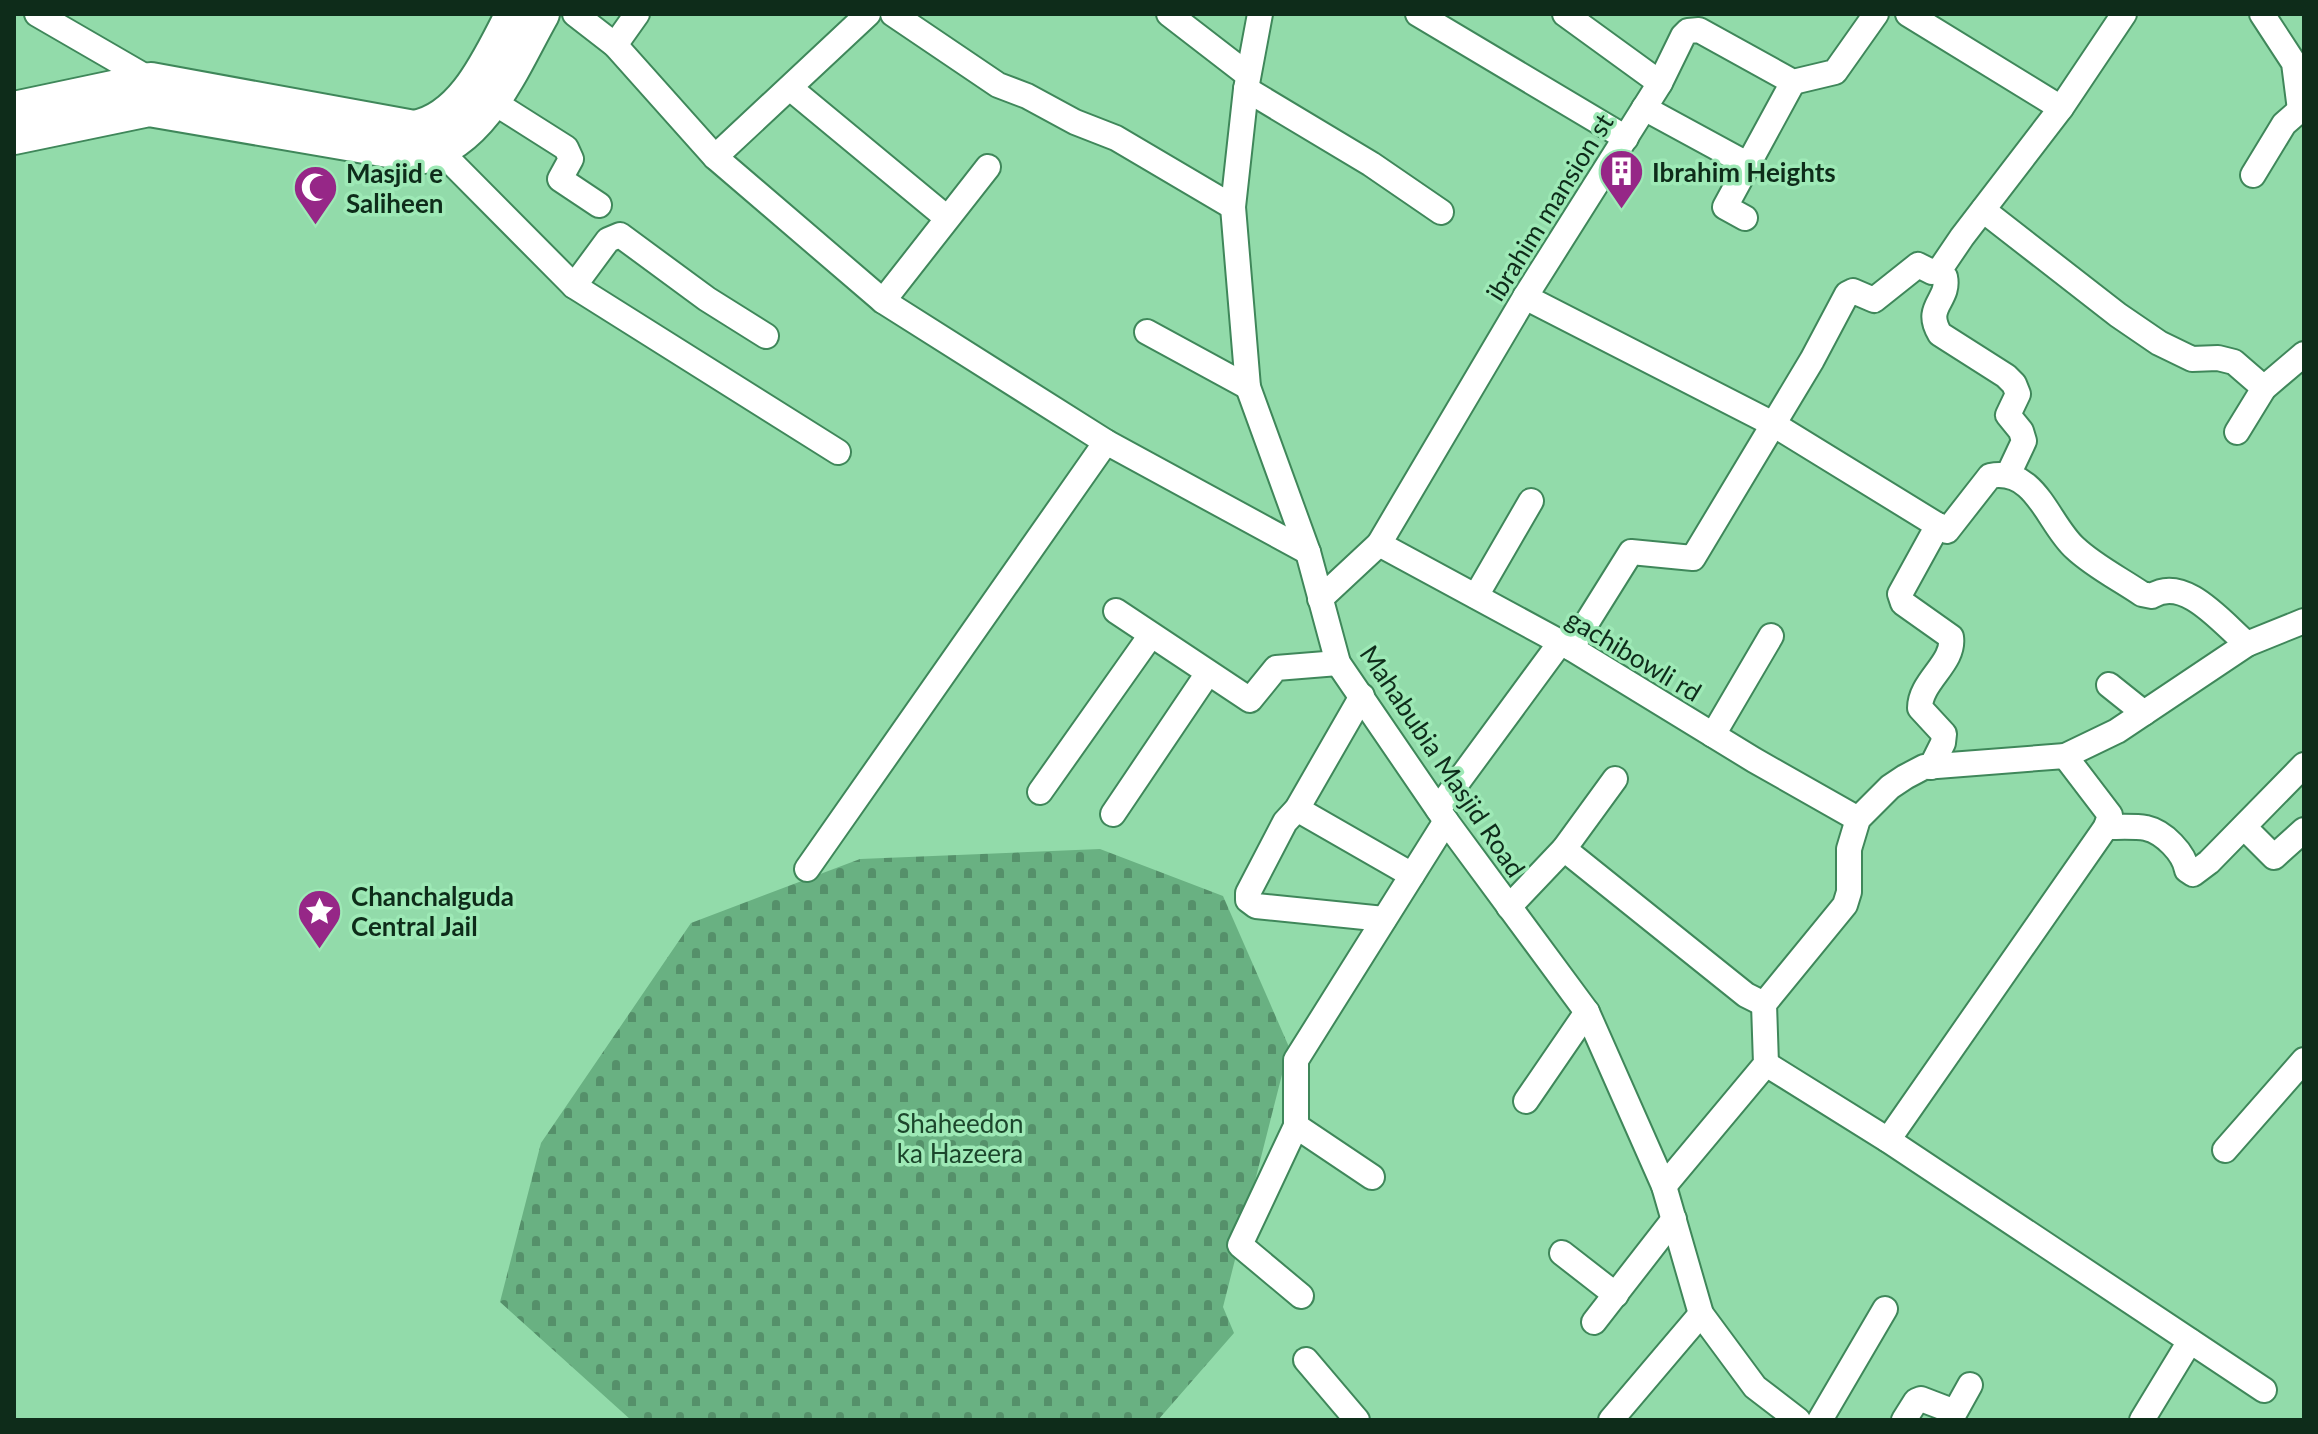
<svg xmlns="http://www.w3.org/2000/svg" width="2318" height="1434" font-family="Lato,sans-serif">
	<defs>
		<pattern id="cemetery-stones" width="16" height="16" patternUnits="userSpaceOnUse" patternTransform="scale(2)"><rect width="16" height="16" fill="#69b182"/><path d="M2 7V4a2 2 0 0 1 4 0v3zM10 15v-3a2 2 0 0 1 4 0v3z" fill="#55906a"/></pattern>
	</defs>
	<rect width="100%" height="100%" fill="#92dbaa"/>
	<!-- cemetery -->
	<path fill="url(#cemetery-stones)" d="M 1100,849 L 1223,896 L 1289,1047 L 1223,1307 L 1234,1333 L 1158,1420 L 631,1420 L 500,1302 L 541,1143 L 691,923 L 860,859 Z"/>
	<g fill="none" stroke-linecap="round" stroke-linejoin="round">
		<defs>
			<g id="street">
				<path d="M 37,14 L 151,80 L 151,86"/>
				<path d="M 575,14 L 615,45 L 715,157 L 883,301 L 1106,442 L 1308,552"/>
				<path d="M 893,14 L 998,85 L 1027,96 L 1075,122 L 1116,138 L 1233,207"/>
				<path d="M 1169,14 L 1248,75"/>
				<path d="M 1260,14 L 1246,89 L 1233,207 L 1248,387 L 1308,552 L 1338,663 L 1446,821 L 1587,1012 L 1664,1186 L 1701,1314 L 1755,1387 L 1798,1420"/>
				<path d="M 1418,14 L 1626,138"/>
				<path d="M 1565,14 L 1660,83"/>
				<path d="M 1908,14 L 2061,108"/>
				<path d="M 2262,14 L 2294,63 L 2300,110"/>
				<path d="M 615,45 L 637,14"/>
				<path d="M 790,88 L 947,218"/>
				<path d="M 484,89 L 506,110 L 566,148 L 571,159 L 560,179 L 599,205"/>
				<path d="M 1246,89 L 1371,164 L 1441,212"/>
				<path d="M 1644,108 L 1747,164"/>
				<path d="M 434,139 L 440,151 L 574,286 L 838,452"/>
				<path d="M 715,157 L 868,14"/>
				<path d="M 2253,175 L 2284,124 L 2300,110 L 2304,111"/>
				<path d="M 1983,210 L 2118,315 L 2159,343 L 2192,359 L 2218,358 L 2234,362 L 2264,388"/>
				<path d="M 1745,218 L 1725,207 L 1793,82"/>
				<path d="M 1937,271 L 1945,277 C 1950,301 1923,306 1940,334 L 2006,376 L 2014,384 L 2018,394 L 2008,415 L 2021,431 L 2024,441 L 2008,475"/>
				<path d="M 574,286 L 608,240 L 620,235 L 707,299 L 766,336"/>
				<path d="M 1525,297 L 1773,424 L 1947,531 L 1990,476 C 2036,467 2048,524 2075,548 C 2094,566 2120,579 2142,594 L 2152,596 C 2185,575 2223,624 2247,644"/>
				<path d="M 883,301 L 988,167"/>
				<path d="M 1147,332 L 1248,387"/>
				<path d="M 2237,432 L 2264,388 L 2304,354"/>
				<path d="M 1379,544 L 1571,648 L 1754,760 L 1858,819"/>
				<path d="M 1476,596 L 1531,501"/>
				<path d="M 1320,599 L 1379,544 L 1525,297 L 1660,83 L 1683,36 L 1688,31 L 1699,30 L 1793,82 L 1835,72 L 1876,14"/>
				<path d="M 1116,611 L 1250,700 L 1276,668 L 1338,663"/>
				<path d="M 1571,648 L 1631,552 L 1693,558 L 1812,360 L 1847,294 L 1853,291 L 1874,300 L 1918,265 L 1932,272 L 1941,268 L 1962,237 L 2061,108 L 2124,14"/>
				<path d="M 2109,685 L 2144,713"/>
				<path d="M 1362,696 L 1297,809 L 1285,822 L 1248,893 L 1248,900 L 1256,906 L 1384,919"/>
				<path d="M 1713,735 L 1771,636"/>
				<path d="M 1931,767 L 1943,743 L 1944,734 L 1920,708 C 1920,681 1955,663 1951,637 L 1903,603 L 1900,594 L 1938,525"/>
				<path d="M 1040,792 L 1151,635"/>
				<path d="M 1297,809 L 1412,875"/>
				<path d="M 1438,809 L 1560,643"/>
				<path d="M 1113,814 L 1208,673"/>
				<path d="M 2106,827 C 2119,827 2135,826 2146,828 C 2164,832 2184,853 2187,870 L 2193,874 L 2209,862 L 2304,765"/>
				<path d="M 2244,827 L 2274,857 L 2304,830"/>
				<path d="M 1564,849 L 1746,995 L 1764,1004"/>
				<path d="M 807,869 L 1106,442"/>
				<path d="M 1509,907 L 1564,849 L 1615,779"/>
				<path d="M 1766,1064 L 1888,1140 L 2264,1390"/>
				<path d="M 1526,1101 L 1587,1012"/>
				<path d="M 1296,1126 L 1372,1177"/>
				<path d="M 1888,1140 L 2106,827 L 2110,815 L 2065,756"/>
				<path d="M 2225,1150 L 2304,1060"/>
				<path d="M 1664,1186 L 1766,1064 L 1764,1004 L 1845,905 L 1849,892 L 1849,849 L 1858,819 L 1890,787 L 1905,777 L 1924,767 L 2065,756 L 2117,731 L 2247,644 L 2304,621"/>
				<path d="M 1562,1253 L 1616,1295"/>
				<path d="M 1301,1296 L 1240,1245 L 1296,1126 L 1296,1060 L 1446,821"/>
				<path d="M 1594,1322 L 1674,1219"/>
				<path d="M 1306,1360 L 1357,1420"/>
				<path d="M 1611,1420 L 1701,1314"/>
				<path d="M 1820,1420 L 1885,1309"/>
				<path d="M 1904,1420 L 1916,1401 L 1921,1399 L 1955,1412 L 1970,1385"/>
				<path d="M 2142,1420 L 2190,1341"/>
			</g>
			<g id="secondary">
				<path d="M 14,109 L 151,80 L 414,128 C 465,119 491,55 513,14"/>
				<path d="M 14,137 L 149,109 L 423,156 C 485,139 513,65 542,14"/>
			</g>
		</defs>
		<!-- street casing -->
		<use href="#street" stroke="#3f875a" stroke-width="28"/>
		<!-- secondary casing -->
		<use href="#secondary" stroke="#3f875a" stroke-width="38"/>
		<!-- street -->
		<use href="#street" stroke="#fff" stroke-width="24"/>
		<!-- secondary -->
		<use href="#secondary" stroke="#fff" stroke-width="34"/>
	</g>
	<!-- icons -->
	<defs>
		<symbol id="building-pin" viewBox="-11 -11 22 30"><path d="M0 17L-7.5 6A9.5 9.5 0 1 1 7.5 6Z" fill="#962787" stroke="#9ee9b6"/><path d="M-4-6H4V6H1V3H-1V6H-4ZM-2.5-4.3h1.7v1.8h-1.7ZM.8-4.3h1.7v1.8H.8ZM-2.5-1h1.7V.8h-1.7ZM.8-1h1.7V.8H.8Z" fill="#fff"/></symbol>
		<symbol id="mosque-pin" viewBox="-11 -11 22 30"><path d="M0 17L-7.5 6A9.5 9.5 0 1 1 7.5 6Z" fill="#962787" stroke="#9ee9b6"/><path d="M3.5-4.9A6 6 0 1 0 3.5 4.9A5 5 0 1 1 3.5-4.9Z" fill="#fff"/></symbol>
		<symbol id="sight-pin" viewBox="-11 -11 22 30"><path d="M0 17L-7.5 6A9.5 9.5 0 1 1 7.5 6Z" fill="#962787" stroke="#9ee9b6"/><path d="M0-6L1.8-2.2L6-1.7L2.9 1.2L3.7 5.4L0 3.3L-3.7 5.4L-2.9 1.2L-6-1.7L-1.8-2.2Z" fill="#fff"/></symbol>
	</defs>
	<g fill-rule="evenodd">
		<use href="#building-pin" x="1596" y="146" width="51" height="69"/>
		<use href="#mosque-pin" x="290" y="162" width="51" height="69"/>
		<use href="#sight-pin" x="294" y="886" width="51" height="69"/>
	</g>
	<g text-anchor="middle" dominant-baseline="central" stroke-width="7" stroke-linejoin="round" paint-order="stroke">
		<!-- poi labels -->
		<g font-size="26" font-weight="bold" fill="#0e2c1a" stroke="#9ee9b6" text-anchor="start">
			<text x="1652" y="172">Ibrahim Heights</text>
			<text x="346" y="173">Masjid e<tspan x="346" dy="30">Saliheen</tspan></text>
			<text x="351" y="896">Chanchalguda<tspan x="351" dy="30">Central Jail</tspan></text>
		</g>
		<!-- street labels -->
		<g font-size="26" fill="#0e2c1a" stroke="#9ee9b6">
			<text transform="translate(1549 207) rotate(-58)">ibrahim mansion st</text>
			<text transform="translate(1634 655) rotate(31)">gachibowli rd</text>
			<text transform="translate(1443 761) rotate(56)">Mahabubia Masjid Road</text>
		</g>
		<!-- park labels -->
		<g font-size="26" fill="#1c462c" stroke="#9ee9b6">
			<text x="960" y="1123">Shaheedon<tspan x="960" dy="30">ka Hazeera</tspan></text>
		</g>
	</g>
	<!-- border -->
	<rect width="2318" height="1434" fill="none" stroke="#0e2c1a" stroke-width="32"/>
</svg>
